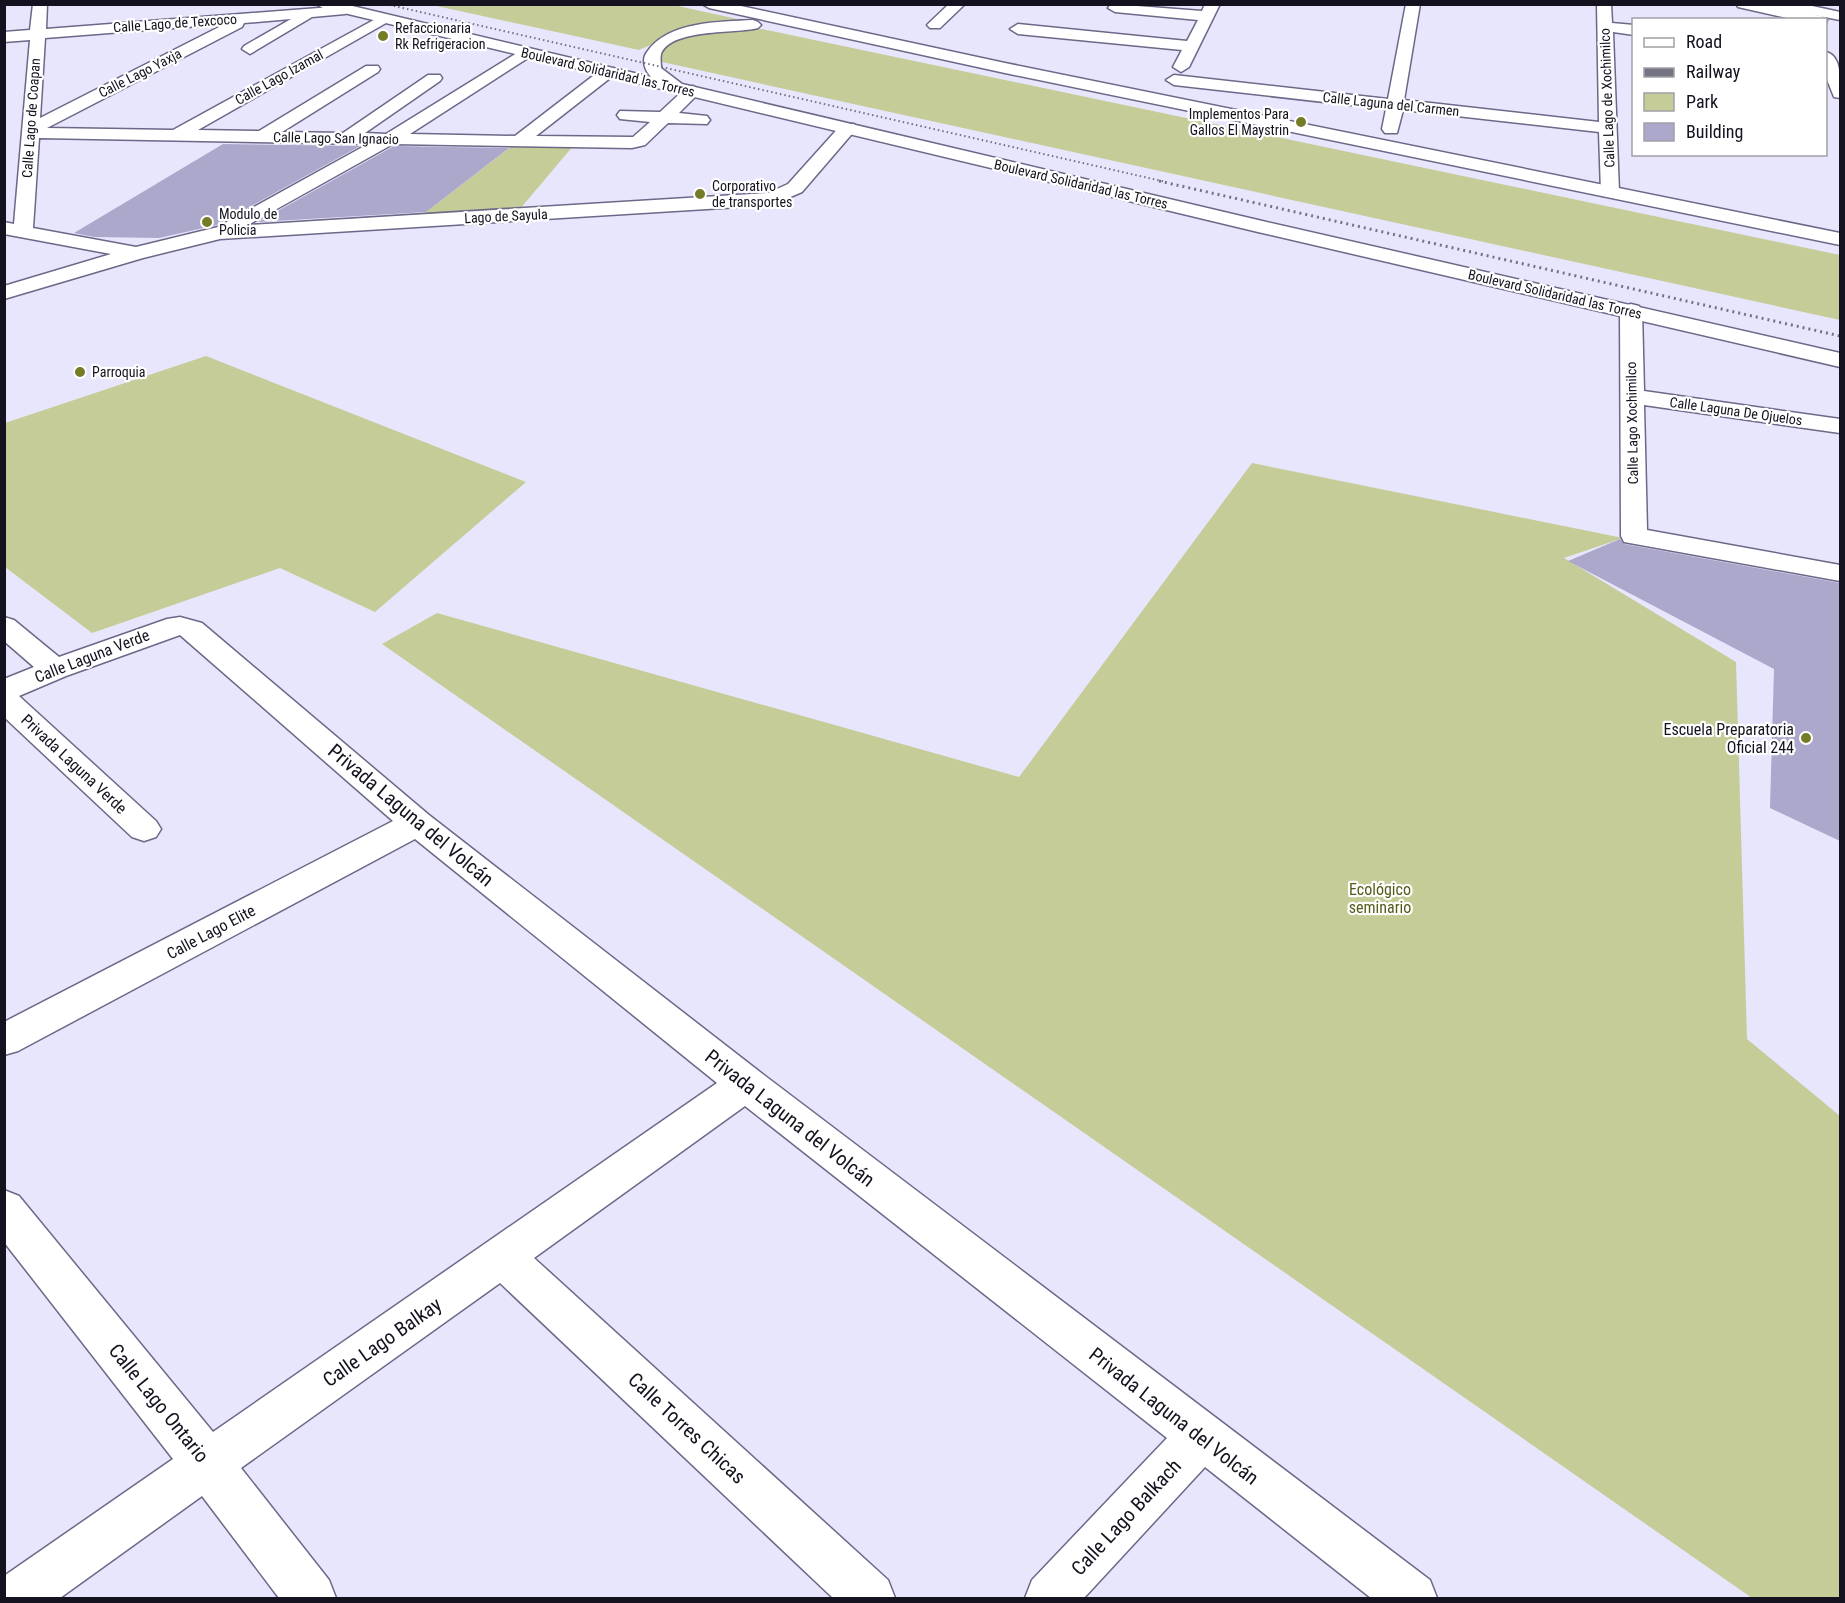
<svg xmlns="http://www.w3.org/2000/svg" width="1845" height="1603" font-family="'Roboto Condensed',sans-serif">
	<rect width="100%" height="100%" fill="#e7e6fc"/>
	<!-- green -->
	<g fill="#c5cc97">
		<path d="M 669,4 L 746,21 L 692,27 L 639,50 L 432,5 Z"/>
		<path d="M 762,29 L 1840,255 L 1840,320 L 653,60 C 667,27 731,31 762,29 Z"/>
		<path d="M 574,145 L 519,210 L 422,215 L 512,146 Z"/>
		<path d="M 206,356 L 526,482 L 375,612 L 280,568 L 92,633 L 5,567 L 5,423 Z"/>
		<path d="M 1252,463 L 1623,538 L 1564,558 L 1736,662 L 1747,1039 L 1840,1116 L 1840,1598 L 1752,1598 L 382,644 L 437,613 L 1019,777 Z"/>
	</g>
	<!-- building -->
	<g fill="#aba8cb">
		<path d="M 223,144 L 360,146 L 217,225 L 159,238 L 94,237 L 74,233 Z"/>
		<path d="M 394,146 L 509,148 L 426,212 L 258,222 Z"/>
		<path d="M 1620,539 L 1624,544 L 1840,583 L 1840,841 L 1770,808 L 1774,669 L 1568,561 Z"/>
	</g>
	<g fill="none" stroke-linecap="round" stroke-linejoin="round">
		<defs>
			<g id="minor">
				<path d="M 33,4 L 47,4 L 46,29 L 345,6 L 352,10 L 345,14 L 312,17 L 250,54 L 242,49 L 244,46 L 291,19 L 244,23 L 242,27 L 47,128 L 173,130 L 381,16 L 386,17 L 388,20 L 386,23 L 198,130 L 259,131 L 366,66 L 378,66 L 380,69 L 378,72 L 282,132 L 343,133 L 428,75 L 440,75 L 442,78 L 440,81 L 365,133 L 386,134 L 525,48 L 531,50 L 533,53 L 531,56 L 410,134 L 515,136 L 602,69 L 614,69 L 616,72 L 614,75 L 536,136 L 633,137 L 650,122 L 620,119 L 617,115 L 620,111 L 660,112 L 687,87 L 693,86 L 701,91 L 679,113 L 707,116 L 710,120 L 707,124 L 668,123 L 645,145 L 632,148 L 393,144 L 248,225 L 768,193 L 788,184 L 842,124 L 854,124 L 857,128 L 802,192 L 772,205 L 220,239 L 143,258 L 4,299 L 4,286 L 111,254 L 4,234 L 4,222 L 14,224 L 30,40 L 4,42 L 4,32 L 30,30 ZM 225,24 L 40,118 L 45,38 ZM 39,138 L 368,144 L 218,227 L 136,247 L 33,228 Z"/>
				<path d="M 949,4 L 965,4 L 940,28 L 930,28 L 927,25 L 930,22 Z"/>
				<path d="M 1111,4 L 1202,11 L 1205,4 L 1220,4 L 1189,67 L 1181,72 L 1173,67 L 1182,50 L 1018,34 L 1010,29 L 1018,24 L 1187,41 L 1198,20 L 1115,12 L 1108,8 Z"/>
				<path d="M 1406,4 L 1420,4 L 1404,100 L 1599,122 L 1597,4 L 1611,4 L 1612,23 L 1634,25 L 1634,35 L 1613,32 L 1619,192 L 1617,196 L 1603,196 L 1601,192 L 1599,132 L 1403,110 L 1397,133 L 1385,133 L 1382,129 L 1386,109 L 1174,85 L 1166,80 L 1174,75 L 1388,99 Z"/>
				<path d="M 1826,52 C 1843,56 1840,84 1840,98 L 1834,97 L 1826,77 Z"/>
				<path d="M 1631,304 L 1639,306 L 1642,311 L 1644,391 L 1840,419 L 1840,433 L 1644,405 L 1647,530 L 1840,565 L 1840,581 L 1624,542 L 1621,536 L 1620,311 L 1623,306 Z"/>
				<path d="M 4,617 L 14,620 L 59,657 L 167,619 L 180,617 L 202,623 L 429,815 L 760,1072 L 1430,1580 L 1437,1598 L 1371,1598 L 1205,1467 L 1084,1598 L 1025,1598 L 1032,1580 L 1167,1438 L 745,1106 L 534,1258 L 888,1580 L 895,1598 L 833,1598 L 500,1283 L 241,1468 L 329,1580 L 336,1598 L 279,1598 L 202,1496 L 60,1598 L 4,1598 L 4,1576 L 173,1459 L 4,1242 L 4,1190 L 19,1196 L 213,1432 L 717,1083 L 415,839 L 18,1051 L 4,1055 L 4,1022 L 393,821 L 180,635 L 66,676 L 19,696 L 156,821 L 161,829 L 156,837 L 144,841 L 132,837 L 4,717 L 4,679 L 34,667 L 4,641 Z"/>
			</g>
			<g id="major">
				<path d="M 316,4 L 344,4 L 651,77 C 645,70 641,60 647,52 C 668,21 719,22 753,20 L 758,22 L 761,25 L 758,28 C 736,34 671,28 661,54 C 660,58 661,64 661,68 L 682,84 L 1258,220 L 1840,353 L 1840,367 L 1258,232 L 323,8 Z"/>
				<path d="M 702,4 L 732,4 L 1005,63 L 1840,233 L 1840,245 L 1005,73 L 709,8 Z"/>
				<path d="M 1736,4 L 1767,4 L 1825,17 L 1827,20 L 1826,23 L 1826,20 L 1796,20 L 1738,7 Z"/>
			</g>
			<path id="highway" d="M 1771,4 L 1803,4 L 1840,12 L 1840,20 L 1778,8 Z"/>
		</defs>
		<!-- minor casing -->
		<use href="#minor" stroke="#6b6888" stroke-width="3"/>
		<!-- major casing -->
		<use href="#major" stroke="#6b6888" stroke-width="3"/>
		<!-- highway casing -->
		<use href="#highway" stroke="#6b6888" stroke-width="3"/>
		<!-- minor -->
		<use href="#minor" fill="#fff" fill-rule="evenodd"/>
		<!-- major -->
		<use href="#major" fill="#fff" fill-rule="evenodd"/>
		<!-- highway -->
		<use href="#highway" fill="#fff" fill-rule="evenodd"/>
		<!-- rail-far1 -->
		<path stroke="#757484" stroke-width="2" stroke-dasharray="1.5 3" stroke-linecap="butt" d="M 385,4 L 1166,182"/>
		<!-- rail -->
		<path stroke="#757484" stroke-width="3" stroke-dasharray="2 4" stroke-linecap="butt" d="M 1159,181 L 1840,336"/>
	</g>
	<!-- markers -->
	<g fill="#757c27" stroke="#fff" stroke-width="2">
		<circle cx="383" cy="36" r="6"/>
		<circle cx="1301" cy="122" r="6"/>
		<circle cx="700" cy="194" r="6"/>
		<circle cx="207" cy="222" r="6"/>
		<circle cx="80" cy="372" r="6"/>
		<circle cx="1806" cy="738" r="6"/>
	</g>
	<g text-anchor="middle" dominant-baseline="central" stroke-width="4.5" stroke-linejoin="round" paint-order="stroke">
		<!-- far-street labels -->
		<g font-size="14" fill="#13121e" stroke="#fff">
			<text transform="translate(175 23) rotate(-4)">Calle Lago de Texcoco</text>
			<text transform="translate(608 72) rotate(13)">Boulevard Solidaridad las Torres</text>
			<text transform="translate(140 73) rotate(-27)">Calle Lago Yaxja</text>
			<text transform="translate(279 77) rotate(-29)">Calle Lago Izamal</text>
			<text transform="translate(1607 98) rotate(-92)">Calle Lago de Xochimilco</text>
			<text transform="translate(1391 104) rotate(6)">Calle Laguna del Carmen</text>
			<text transform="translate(31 118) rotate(-86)">Calle Lago de Coapan</text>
			<text transform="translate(336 138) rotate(1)">Calle Lago San Ignacio</text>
			<text transform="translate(1081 184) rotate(13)">Boulevard Solidaridad las Torres</text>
			<text transform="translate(506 216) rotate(-3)">Lago de Sayula</text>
			<text transform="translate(1555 294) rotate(13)">Boulevard Solidaridad las Torres</text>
			<text transform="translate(1736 411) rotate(8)">Calle Laguna De Ojuelos</text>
			<text transform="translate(1632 423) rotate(-91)">Calle Lago Xochimilco</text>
		</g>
		<!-- far-poi labels -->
		<g font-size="14" fill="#13121e" stroke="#fff" text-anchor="start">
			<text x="395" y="28">Refaccionaria<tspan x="395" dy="16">Rk Refrigeracion</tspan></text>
			<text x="1289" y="114" text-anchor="end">Implementos Para<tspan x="1289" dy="16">Gallos El Maystrin</tspan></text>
			<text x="712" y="186">Corporativo<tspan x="712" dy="16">de transportes</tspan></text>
			<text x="219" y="214">Modulo de<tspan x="219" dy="16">Policia</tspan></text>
			<text x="92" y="372">Parroquia</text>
		</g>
		<!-- street labels -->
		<g font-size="16" fill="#13121e" stroke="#fff">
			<text transform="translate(92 656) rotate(-21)">Calle Laguna Verde</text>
			<text transform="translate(74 764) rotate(43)">Privada Laguna Verde</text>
			<text transform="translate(211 932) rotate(-28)">Calle Lago Elite</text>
		</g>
		<!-- poi labels -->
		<g font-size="16" fill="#13121e" stroke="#fff" text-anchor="end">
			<text x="1794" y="729">Escuela Preparatoria<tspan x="1794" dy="18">Oficial 244</tspan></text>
		</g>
		<!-- park labels -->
		<g font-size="16" fill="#565b1a" stroke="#fff">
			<text x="1380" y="889">Ecológico<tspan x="1380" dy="18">seminario</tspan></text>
		</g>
		<!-- near-street labels -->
		<g font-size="20" fill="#13121e" stroke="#fff">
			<text transform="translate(411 815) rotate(40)">Privada Laguna del Volcán</text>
			<text transform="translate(790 1118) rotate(38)">Privada Laguna del Volcán</text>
			<text transform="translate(382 1342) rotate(-35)">Calle Lago Balkay</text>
			<text transform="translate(159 1403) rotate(51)">Calle Lago Ontario</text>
			<text transform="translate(1174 1416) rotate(38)">Privada Laguna del Volcán</text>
			<text transform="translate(687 1428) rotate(43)">Calle Torres Chicas</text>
			<text transform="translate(1126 1517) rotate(-47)">Calle Lago Balkach</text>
		</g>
	</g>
	<!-- border -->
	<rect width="1845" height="1603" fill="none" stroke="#13121e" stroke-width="12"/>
	<!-- legend -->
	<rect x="1632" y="18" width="195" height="138" fill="#ffffff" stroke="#a1a0a5" stroke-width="1.5"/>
	<rect x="1644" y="38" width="30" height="9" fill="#ffffff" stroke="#a1a0a5" stroke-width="1.5"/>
	<text x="1686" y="48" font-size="18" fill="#13121e">Road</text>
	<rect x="1644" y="68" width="30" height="9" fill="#757484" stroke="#a1a0a5" stroke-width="1.5"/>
	<text x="1686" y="78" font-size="18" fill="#13121e">Railway</text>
	<rect x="1644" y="93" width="30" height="18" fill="#c5cc97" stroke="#a1a0a5" stroke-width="1.5"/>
	<text x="1686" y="108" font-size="18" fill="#13121e">Park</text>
	<rect x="1644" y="123" width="30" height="18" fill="#aba8cb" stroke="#a1a0a5" stroke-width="1.5"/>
	<text x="1686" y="138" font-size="18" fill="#13121e">Building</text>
</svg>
